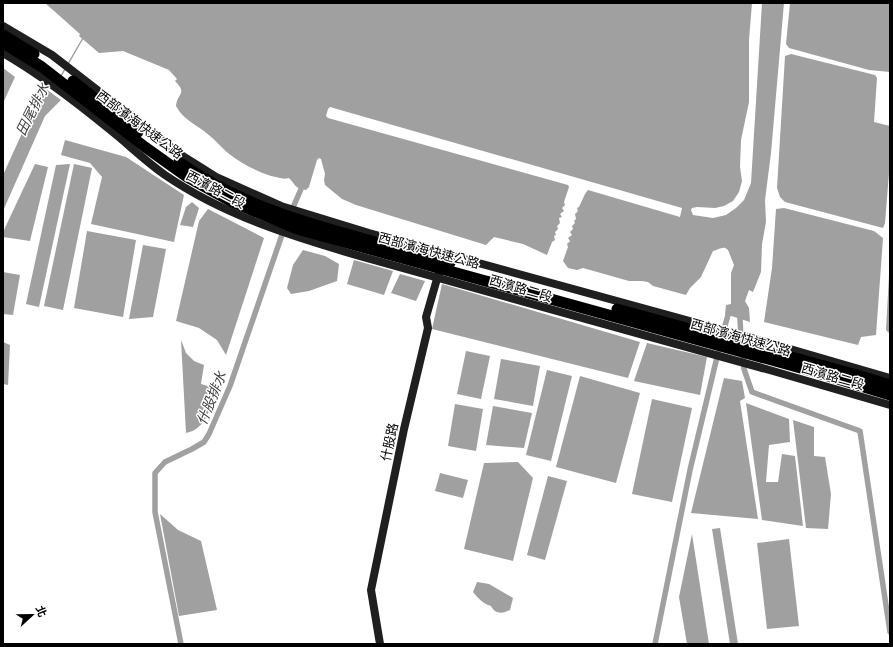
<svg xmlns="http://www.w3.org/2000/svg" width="893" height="647" font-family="Barlow,'Noto Sans TC',sans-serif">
	<rect width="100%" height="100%" fill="#fff"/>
	<!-- water -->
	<g fill="#a0a0a0">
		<path d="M 45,3 L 784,3 L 771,153 L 765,200 L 766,222 L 762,244 L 761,272 L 753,292 L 749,290 L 745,301 L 749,308 L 750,322 L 725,314 L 726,305 L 731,304 L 731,273 L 734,265 L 728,250 C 723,245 719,250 713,251 L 701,277 L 690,288 L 686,295 L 653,286 L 648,282 L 642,281 L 629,281 L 583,268 L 577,270 L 568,268 L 563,261 L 568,247 L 567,244 L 570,241 L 568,238 L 572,235 L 570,232 L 573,229 L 572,226 L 575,223 L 574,221 L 576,219 L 575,214 L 578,211 L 577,208 L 579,207 L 585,194 L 588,190 L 680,217 L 682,208 L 330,107 L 328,109 L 326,116 L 328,118 L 568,185 L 569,187 L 564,202 L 565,205 L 562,208 L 564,211 L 560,214 L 562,217 L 559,218 L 560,223 L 557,226 L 558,229 L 555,232 L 556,235 L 554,236 L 555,240 L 552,242 L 547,255 L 523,244 L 494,237 L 486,245 L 356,205 L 342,199 L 325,185 L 324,180 L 325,174 L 321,159 L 319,158 L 317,160 L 309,187 L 306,190 C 294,188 296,185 289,178 C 283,180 277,177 271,176 C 256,171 240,163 228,153 C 222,148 216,141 210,136 C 198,125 184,121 176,106 C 177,93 188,94 175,81 L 177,79 L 169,70 L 123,51 L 99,53 L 79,36 L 80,34 Z"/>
		<path d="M 790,3 L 890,3 L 890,72 L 869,70 L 789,48 L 786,44 Z"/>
		<path d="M 791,54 L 875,75 L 877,78 L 874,122 L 890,126 L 890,161 L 885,223 L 883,228 L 785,202 L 780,197 L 777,188 L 785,56 Z"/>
		<path d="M 3,68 L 15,77 L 3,103 Z"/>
		<path d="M 43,87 L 61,100 L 45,116 L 3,211 L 3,175 Z"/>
		<path d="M 65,140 L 126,157 L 184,195 L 174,242 L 91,224 L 102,177 L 90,163 L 61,155 Z"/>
		<path d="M 35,164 L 48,167 L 30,241 L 3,237 L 3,232 Z"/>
		<path d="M 70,164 L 39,307 L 26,304 L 56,165 Z"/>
		<path d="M 74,164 L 92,168 L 63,310 L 44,306 Z"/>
		<path d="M 192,202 L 199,208 L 193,227 L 180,225 L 186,207 Z"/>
		<path d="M 784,208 L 874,231 L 883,238 L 876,335 L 861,337 L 858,345 L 764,322 L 772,268 L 776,209 Z"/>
		<path d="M 208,209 L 264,238 L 226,355 L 217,340 L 199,328 L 176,321 L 199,221 Z"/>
		<path d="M 87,231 L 136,240 L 123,317 L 74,308 Z"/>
		<path d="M 143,245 L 166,249 L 153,317 L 129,319 Z"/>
		<path d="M 303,250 L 325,256 L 339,264 L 337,281 L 309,291 L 291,294 L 287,288 L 293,265 Z"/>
		<path d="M 890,257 L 890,334 L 886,330 Z"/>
		<path d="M 354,260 L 393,271 L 384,295 L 347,284 Z"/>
		<path d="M 3,272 L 20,275 L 13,315 L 3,314 Z"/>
		<path d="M 400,274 L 425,281 L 416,301 L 391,293 Z"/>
		<path d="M 442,284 L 640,342 L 628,378 L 432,329 Z"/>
		<path d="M 181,340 L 186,353 L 194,361 L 204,365 L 201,384 L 218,389 C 210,406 207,429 186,433 Z"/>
		<path d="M 3,342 L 10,345 L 8,385 L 3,384 Z"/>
		<path d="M 647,343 L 707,357 L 700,395 L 634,381 Z"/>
		<path d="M 466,351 L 490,356 L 481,399 L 457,394 Z"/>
		<path d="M 501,359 L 540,366 L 533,406 L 494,399 Z"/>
		<path d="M 547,370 L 572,376 L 551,461 L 526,455 Z"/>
		<path d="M 580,376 L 640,393 L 616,483 L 556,467 Z"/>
		<path d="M 724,378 L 742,381 L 745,398 L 740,401 L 758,519 L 691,513 Z"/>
		<path d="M 652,399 L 692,408 L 672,502 L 632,494 Z"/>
		<path d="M 746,403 L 789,419 L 790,442 L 769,445 L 766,482 L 778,482 L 782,454 L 795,456 L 803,526 L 762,520 Z"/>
		<path d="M 455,404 L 483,409 L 476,451 L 448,446 Z"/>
		<path d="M 493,406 L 532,413 L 524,448 L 486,445 Z"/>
		<path d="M 793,420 L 814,427 L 814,456 L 825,457 L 831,494 L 828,529 L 806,528 Z"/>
		<path d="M 518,462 L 533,478 L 513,561 L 464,549 L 484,463 Z"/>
		<path d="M 440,473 L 468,480 L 463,498 L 435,491 Z"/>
		<path d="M 548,476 L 567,481 L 545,560 L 527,555 Z"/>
		<path d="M 160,514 L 178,530 L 201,541 L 217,610 L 179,616 Z"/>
		<path d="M 720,528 L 738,644 L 730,644 L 712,529 Z"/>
		<path d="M 692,534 L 709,644 L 687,644 L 679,597 Z"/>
		<path d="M 789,539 L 799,626 L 767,629 L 757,543 Z"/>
		<path d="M 477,582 L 489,584 L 513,598 L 510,610 C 502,614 495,614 491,606 C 483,604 478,598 473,592 Z"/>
	</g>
	<!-- pier -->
	<path fill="#fff" d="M 752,3 L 762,3 L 751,183 L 744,200 L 736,208 L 726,215 L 713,218 L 693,215 L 691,210 L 692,208 L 697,207 L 715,208 L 724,206 L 733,201 L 739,192 L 742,181 L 740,167 L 741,140 L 749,102 L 749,40 Z"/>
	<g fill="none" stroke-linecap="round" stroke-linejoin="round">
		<!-- stream -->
		<g stroke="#a0a0a0" stroke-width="1.5">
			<path d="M 68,64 L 83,38"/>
			<path d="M 61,76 L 65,69"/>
		</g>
		<!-- canal -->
		<g stroke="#a0a0a0" stroke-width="5.5">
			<path d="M 291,212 L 301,189"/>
			<path d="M 740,319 L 741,338"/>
			<path d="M 723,333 L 728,315"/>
			<path d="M 742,350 L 744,369 L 752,392 L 860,431 L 890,632"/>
			<path d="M 181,644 L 155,512 L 155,473 L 165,462 L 192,449 L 204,442 L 209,434 L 230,386 L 284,229"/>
			<path d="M 655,644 L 690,470 L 718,353"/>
		</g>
		<!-- secondary -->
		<g stroke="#1f1f1f" stroke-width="8">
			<path d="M 3,26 L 52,55 L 181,155 L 216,177 L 281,206 L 369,233 L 759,340 L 890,378"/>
			<path d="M 3,53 C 41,75 75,101 109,129 C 128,144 145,161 165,175 C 225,216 294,237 363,257 L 773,371 L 890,405"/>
			<path d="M 380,644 L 371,590 L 404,429 L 428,328 L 426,317 L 439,272"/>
		</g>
		<!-- highway -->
		<g stroke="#000" stroke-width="11">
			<path d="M 3,35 L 34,54"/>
			<path d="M 3,43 L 42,67 L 145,147 L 187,177 L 232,202 L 297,229 L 815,372 L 890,395"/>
			<path d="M 73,81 L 138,132"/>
			<path d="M 179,162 C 258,219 359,235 450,263"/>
			<path d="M 617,309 L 864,377 L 890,385"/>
		</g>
	</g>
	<g text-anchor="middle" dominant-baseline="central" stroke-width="3" stroke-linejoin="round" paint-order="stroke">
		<!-- street labels -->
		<g font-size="13" fill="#000" stroke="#fff">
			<text transform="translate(140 124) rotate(37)">西部濱海快速公路</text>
			<text transform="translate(216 189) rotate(28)">西濱路二段</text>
			<text transform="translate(429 250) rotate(15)">西部濱海快速公路</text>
			<text transform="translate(521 288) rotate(16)">西濱路二段</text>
			<text transform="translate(741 337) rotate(16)">西部濱海快速公路</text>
			<text transform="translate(833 376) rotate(16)">西濱路二段</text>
			<text transform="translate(389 442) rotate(-78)">什股路</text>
		</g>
		<!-- water labels -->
		<g font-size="14" font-style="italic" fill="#414141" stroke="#fff">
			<text transform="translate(32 109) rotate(-63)">田尾排水</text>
			<text transform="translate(211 398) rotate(-68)">什股排水</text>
		</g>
	</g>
	<!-- border -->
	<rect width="893" height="647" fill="none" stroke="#000000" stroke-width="8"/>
	<!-- north arrow -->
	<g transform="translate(32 615) rotate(68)" stroke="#ffffff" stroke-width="3" paint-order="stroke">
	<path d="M0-3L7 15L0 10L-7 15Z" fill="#000000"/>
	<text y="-6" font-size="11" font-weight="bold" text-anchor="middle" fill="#000000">北</text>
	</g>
</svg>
